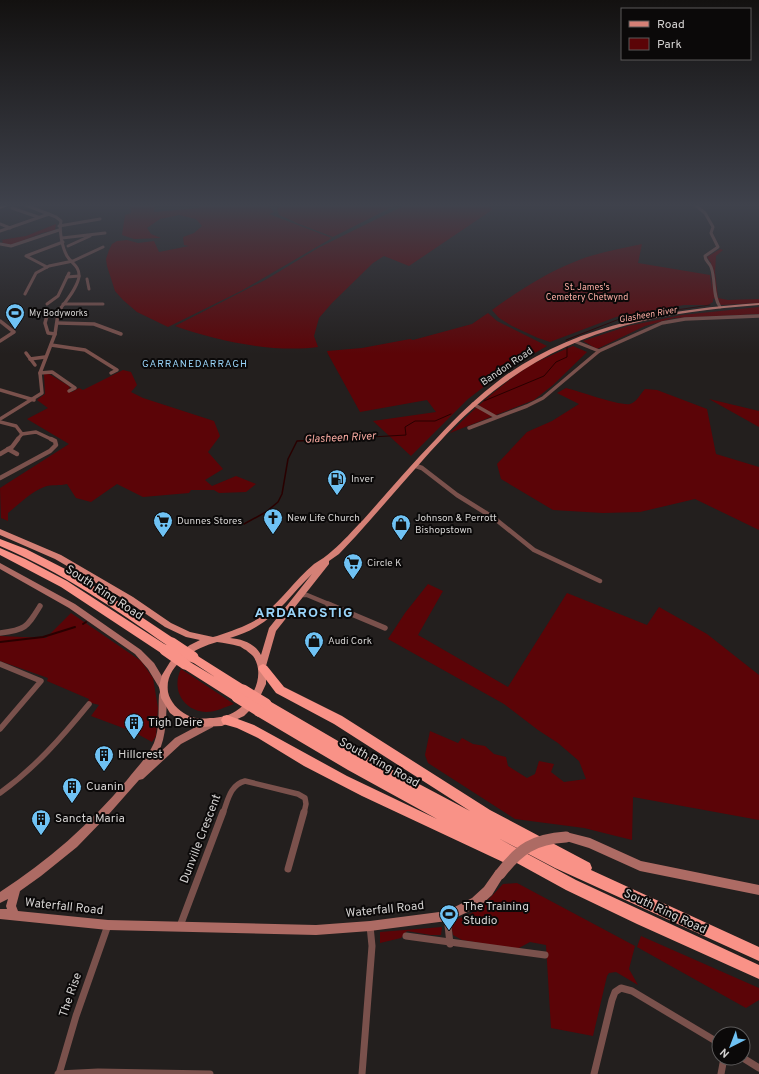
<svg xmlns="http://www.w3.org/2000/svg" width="759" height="1074" font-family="Overpass,sans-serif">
	<rect width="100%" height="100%" fill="#231f1e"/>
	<!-- green -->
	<g fill="#5b0407">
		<path d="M 130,204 L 155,204 L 154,212 L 199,208 L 199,204 L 266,204 L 274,212 L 269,214 L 332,238 L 241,291 L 168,327 L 137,312 L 123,300 L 115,291 L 107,266 L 106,259 L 109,250 L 112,244 L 117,241 L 127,240 L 138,243 L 154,241 L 159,252 L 189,246 L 184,245 L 183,237 L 194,233 L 202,226 L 196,219 L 179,215 L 160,219 L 147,228 L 151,234 L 161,238 L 134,239 L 122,235 L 125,215 L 131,213 Z"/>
		<path d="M 284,204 L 398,204 L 333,237 L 294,222 L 295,222 L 279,215 L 277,209 L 281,205 Z"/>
		<path d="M 407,204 L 484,204 L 492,208 L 492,210 L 409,266 L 384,256 L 373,263 L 332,303 L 319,318 L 314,336 L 318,347 C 273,353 217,341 175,326 L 267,279 L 318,248 Z"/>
		<path d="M 56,224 L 55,230 L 42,233 L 12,245 L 2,243 L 3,241 L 1,240 L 26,236 Z"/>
		<path d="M 642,244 L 638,263 L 710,275 L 712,291 L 711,263 L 707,257 L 720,249 L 723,250 L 716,256 L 715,272 L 718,298 L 728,300 L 759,299 L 759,303 L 721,305 L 713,298 L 713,302 L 708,305 L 684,305 L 616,317 L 550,342 L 538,338 L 512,326 L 499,318 L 492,310 C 517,292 544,274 574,262 C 595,253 619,249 642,244 Z"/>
		<path d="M 759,307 L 759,314 L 674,318 L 645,326 L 597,349 L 583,341 L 628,326 L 682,315 Z"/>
		<path d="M 488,313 L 497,321 L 547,346 L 507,369 L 468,399 L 411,456 L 373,421 L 436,412 L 427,400 L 360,412 L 328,354 L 327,351 L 362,348 L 410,339 L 413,340 L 472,324 Z"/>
		<path d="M 573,346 L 587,352 L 553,385 L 534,400 L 450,433 C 475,408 501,384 531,365 C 544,358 559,352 573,346 Z"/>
		<path d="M 123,370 L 131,372 L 137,385 L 131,392 L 143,398 L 214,421 L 220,436 L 208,452 L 223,469 L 205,480 L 212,486 L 236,476 L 256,484 L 246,492 L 219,493 L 214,490 L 191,490 L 189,493 L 143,497 L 117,484 L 91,502 L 76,498 L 67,484 C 60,486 52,484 44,487 C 31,492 19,504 8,513 L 8,521 L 1,518 L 0,488 L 69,444 L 27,419 L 69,397 L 48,408 L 37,400 L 45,394 L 44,374 L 49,374 L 69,386 L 70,388 L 68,390 L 72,392 L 79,388 L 83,390 Z"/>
		<path d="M 566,388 C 579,391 619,406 630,404 C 637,402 640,394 645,389 L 657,390 L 707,409 L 716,454 L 759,467 L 759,530 L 695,499 L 640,512 L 603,513 L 553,510 L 501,479 L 497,464 L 527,432 L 552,421 L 579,404 L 557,393 Z"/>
		<path d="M 709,399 L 759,411 L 759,427 Z"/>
		<path d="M 428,584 L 443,591 L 418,635 L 508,687 L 567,593 L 647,625 L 659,607 L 707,634 L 759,675 L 759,820 L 633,797 L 632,840 L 584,828 L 515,819 L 428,763 L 425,755 L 430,731 L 458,743 L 462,738 L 473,744 L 485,746 L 494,754 L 506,757 L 508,766 L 527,778 L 535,774 L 539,761 L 554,764 L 551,772 L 564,782 L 586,779 L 579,761 L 558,743 L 538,730 L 504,704 L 388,639 L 405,613 Z"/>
		<path d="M 71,613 L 141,661 L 153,678 L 158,708 L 156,736 L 152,742 L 134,732 L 91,716 L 99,705 L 88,702 L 89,699 L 47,681 L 48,678 L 0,661 L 0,636 L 46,638 Z"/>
		<path d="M 181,669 L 234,704 C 225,707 216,712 206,712 C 183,711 171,689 181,669 Z"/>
		<path d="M 517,883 L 635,946 L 629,969 L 638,985 L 616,972 L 609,973 L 607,976 L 593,1036 L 551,1028 L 546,945 L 530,942 L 517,949 L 462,940 L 453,935 L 451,925 C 456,917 463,918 470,914 C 483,906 493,895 503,884 Z"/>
		<path d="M 442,927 L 441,935 L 431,935 L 407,931 L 401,938 L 380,943 L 380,932 Z"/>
		<path d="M 641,936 L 759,988 L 759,1000 L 746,1008 L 637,947 Z"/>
	</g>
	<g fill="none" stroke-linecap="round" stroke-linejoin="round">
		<!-- stream-far2 -->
		<g stroke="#290000" stroke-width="1">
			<path d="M 566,340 L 622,318 L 710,305"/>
			<path d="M 484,401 L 544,376 L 556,362 L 567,357 L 567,347"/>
			<path d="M 319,440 L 406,435 L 405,427 L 415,421 L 435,421 L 451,414"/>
		</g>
		<!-- stream-far1 -->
		<path stroke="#290000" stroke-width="1.5" d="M 244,524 L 266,512 L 278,502 L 282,494 L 288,459 L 297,441 L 340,439"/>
		<!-- stream -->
		<g stroke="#290000" stroke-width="2">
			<path d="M 83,624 L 86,622"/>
			<path d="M 0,642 L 43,637 L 75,627"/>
		</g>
		<!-- street-far4 -->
		<g stroke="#7a514c" stroke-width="3">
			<path d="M 23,204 L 56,217 L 61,221 C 59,231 62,247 67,256 C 71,263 80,266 79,277 C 77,288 67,300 60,309"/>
			<path d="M 694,204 L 705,213 L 713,227 L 711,233 L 718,247 L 705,256 C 705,261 709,262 711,267 C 716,280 712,295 720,307"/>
			<path d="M 12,208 L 38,217"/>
			<path d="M 0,224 L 10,228"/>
			<path d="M 59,226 L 100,219"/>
			<path d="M 0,231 L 49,214"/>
			<path d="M 62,238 L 105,233"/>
			<path d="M 0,244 L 11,246 L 59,230"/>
			<path d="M 68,246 L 90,236"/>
			<path d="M 47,267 L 26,256 L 63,242"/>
			<path d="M 67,277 L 79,276"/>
			<path d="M 87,279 L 89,289"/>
			<path d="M 25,294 L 36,273 L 49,266 L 73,261 L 103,247"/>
			<path d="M 47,304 L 58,296 L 69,273"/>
			<path d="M 63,304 L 103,304"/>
		</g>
		<!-- street-far3 -->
		<g stroke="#7a514c" stroke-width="3.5">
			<path d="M 48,312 L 45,323 L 48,333 L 55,334"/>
			<path d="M 0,321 L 14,332 L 0,341"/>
			<path d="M 58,323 L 94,324 L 121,334"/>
			<path d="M 574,341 L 599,351"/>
			<path d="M 51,345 L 85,350 L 117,370 L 111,373"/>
			<path d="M 26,353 L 35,365"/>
			<path d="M 30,359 L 45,357"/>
			<path d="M 40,373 L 52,372 L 75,388 L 69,391"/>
			<path d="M 0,390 L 34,400"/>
			<path d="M 473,404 L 496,417"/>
			<path d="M 0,419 L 42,393 L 40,373 L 55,334 L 58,314 L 61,308"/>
			<path d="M 0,422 L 16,426 L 22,434 L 17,440"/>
			<path d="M 469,428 L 527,406 L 543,398 L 599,351 L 662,323 L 685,319 L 759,316"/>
			<path d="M 22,434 L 36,432 L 53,440"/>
		</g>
		<!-- street-far2 -->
		<g stroke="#7a514c" stroke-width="4.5">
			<path d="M 8,449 L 17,454"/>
			<path d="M 0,454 L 12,447 L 18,439"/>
			<path d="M 416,466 L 422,468 L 457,495 L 494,518 L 534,550 L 600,581"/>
			<path d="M 0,478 L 50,451 L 56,445 L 55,441 L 51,439"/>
			<path d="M 299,595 L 307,595 L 331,605"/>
		</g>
		<!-- street-far1 -->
		<g stroke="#7a514c" stroke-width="5.5">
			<path d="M 328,604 L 385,628"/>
			<path d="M 0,633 C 26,630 27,627 40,606"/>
			<path d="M 0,664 L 41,681 L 0,729"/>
			<path d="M 0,793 C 35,768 62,737 89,704"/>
			<path d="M 223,813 C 228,800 230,785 245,781 L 298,794 L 305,798 L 306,804 L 304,813"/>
		</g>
		<!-- street -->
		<g stroke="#7a514c" stroke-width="7">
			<path d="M 288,869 L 304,812"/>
			<path d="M 447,916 L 450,944"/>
			<path d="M 180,926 L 223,812"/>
			<path d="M 406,936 L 545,955"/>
			<path d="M 743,1058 L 759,1068"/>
			<path d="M 58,1074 L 98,1072 L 210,1074"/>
			<path d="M 59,1074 L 76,1016 L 108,925"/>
			<path d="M 362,1074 L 372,946 L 370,926"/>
			<path d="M 594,1074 L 612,1000 L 615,992 L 621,988 L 632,991 L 719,1043"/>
			<path d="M 721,1074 L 724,1058"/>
		</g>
		<!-- secondary -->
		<g fill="#ad6b64" fill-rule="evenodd">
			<path d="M 7,204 L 13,204 L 0,209 L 0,207 Z"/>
			<path d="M 0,563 L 75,604 L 141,650 L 154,663 L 166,683 L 167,686 L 166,689 L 163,690 L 160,689 L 148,669 L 135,654 L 69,608 L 0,569 Z"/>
			<path d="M 163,691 L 166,692 L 167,695 C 166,716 167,735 158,754 L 175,738 L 207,721 L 210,720 L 213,721 L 214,724 L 213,727 L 181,744 L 143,779 L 139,780 L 109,814 L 77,847 L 41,876 L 20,891 L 16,906 L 18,911 L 108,920 L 316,925 L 370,921 L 447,911 L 472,898 L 484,887 L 496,870 L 500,869 L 504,870 L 505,874 L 492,895 L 480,906 L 451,920 L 447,921 L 370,931 L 316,935 L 108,930 L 0,919 L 0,909 L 7,909 L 6,906 L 8,899 L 0,903 L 0,892 C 48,861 90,824 127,780 C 136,768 148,757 154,743 C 160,728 158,711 159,695 L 160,692 Z"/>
			<path d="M 566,832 L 590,838 L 641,861 L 759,885 L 759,895 L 640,871 L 589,848 L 563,840 L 561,837 L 563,834 Z"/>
		</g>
		<!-- primary -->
		<path fill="#d58076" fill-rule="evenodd" d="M 759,303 L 759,305 C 651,313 561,331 477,405 C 460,419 445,436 430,452 C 405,480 381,508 356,536 L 339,554 L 329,561 L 329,564 L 276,631 L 266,666 L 266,684 L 257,703 L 244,716 L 222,726 L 200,727 L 182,722 L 170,713 L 161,698 L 159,686 L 162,675 L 170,662 L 179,653 L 190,645 L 200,640 L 186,637 L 165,627 L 127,601 L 55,559 L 0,535 L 0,529 L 61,555 L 133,597 L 171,623 L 190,632 L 213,637 L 217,636 C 233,630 248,626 262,616 C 281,601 295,580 314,564 C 320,560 327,556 332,551 C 343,542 353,530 363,520 C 387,493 411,465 436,439 C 456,417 478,396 502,378 C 576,324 670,309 759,303 ZM 312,574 L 269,628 L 261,655 C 256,644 242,639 230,638 C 239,635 248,632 256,627 C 279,614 293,592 312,574 ZM 217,642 C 224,643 232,644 238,646 C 241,646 243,649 246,650 C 248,652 251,654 253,656 C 266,674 253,701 236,711 C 228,716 220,718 210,718 C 202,719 194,719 187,715 C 178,710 170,702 168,692 C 164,665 195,648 217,642 Z"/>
		<!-- highway -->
		<g fill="#f99287" fill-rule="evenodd">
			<path d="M 0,539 L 26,549 L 71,572 L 113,598 L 176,640 L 177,643 L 176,646 L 172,647 L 168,646 C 114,608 61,572 0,546 Z"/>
			<path d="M 0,548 L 25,559 L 67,581 L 169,647 L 170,650 L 169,653 L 165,654 L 161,653 L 61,587 L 0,555 Z"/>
			<path d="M 193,653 L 247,687 L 248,690 L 247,693 L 241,694 L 242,697 L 241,700 L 237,702 L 233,700 L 181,667 L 180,664 L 181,661 L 185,659 L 215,677 L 189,660 L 188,657 L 189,654 Z"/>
			<path d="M 263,664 L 267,666 L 284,687 L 342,716 L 490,810 L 590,863 L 592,868 L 591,870 L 759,947 L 759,961 L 555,868 L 498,838 L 576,880 L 759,965 L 759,979 L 637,924 L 566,890 L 515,862 L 510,864 L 505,863 L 362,796 L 304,766 L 258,738 L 237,728 L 223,724 L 221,720 L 223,716 L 227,715 L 254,725 L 347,776 L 437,819 L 348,770 L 255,715 L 253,711 L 255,707 L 259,706 L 262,707 L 260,704 L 262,700 L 266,699 L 338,741 L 470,811 L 334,724 L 276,693 L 258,669 L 259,666 Z"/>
		</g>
		<!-- secondary-bridge -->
		<path stroke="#ad6b64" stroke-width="11" d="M 500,874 C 519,849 534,839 566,837"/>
		<!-- highway-bridge -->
		<g stroke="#f99287" stroke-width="11">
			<path d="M 172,643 L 193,657"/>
			<path d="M 165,650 L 185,664"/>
			<path d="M 243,690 L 266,704"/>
			<path d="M 237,697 L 259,711"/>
		</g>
	</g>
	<!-- sky -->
	<linearGradient id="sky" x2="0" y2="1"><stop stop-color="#131110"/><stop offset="0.58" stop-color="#3f424c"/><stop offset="1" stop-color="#3f424c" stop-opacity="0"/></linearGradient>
	<rect width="759" height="354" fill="url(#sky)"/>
	<!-- icons -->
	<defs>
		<symbol id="stadium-pin" viewBox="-11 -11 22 30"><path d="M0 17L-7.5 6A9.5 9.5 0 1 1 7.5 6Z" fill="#6fc2f4" stroke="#0b0909"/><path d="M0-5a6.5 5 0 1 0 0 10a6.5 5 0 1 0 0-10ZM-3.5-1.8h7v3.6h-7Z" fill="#111"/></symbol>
		<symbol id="fuel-pin" viewBox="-11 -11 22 30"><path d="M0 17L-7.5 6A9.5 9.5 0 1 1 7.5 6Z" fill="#6fc2f4" stroke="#0b0909"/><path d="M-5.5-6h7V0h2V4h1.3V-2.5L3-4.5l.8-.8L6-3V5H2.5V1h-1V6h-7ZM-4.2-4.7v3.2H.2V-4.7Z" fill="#111"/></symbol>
		<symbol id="church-pin" viewBox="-11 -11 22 30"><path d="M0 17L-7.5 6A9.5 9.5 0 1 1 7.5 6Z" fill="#6fc2f4" stroke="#0b0909"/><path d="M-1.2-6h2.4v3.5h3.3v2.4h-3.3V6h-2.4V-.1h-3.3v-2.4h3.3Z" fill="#111"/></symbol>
		<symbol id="supermarket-pin" viewBox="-11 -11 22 30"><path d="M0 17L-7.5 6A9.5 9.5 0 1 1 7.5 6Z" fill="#6fc2f4" stroke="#0b0909"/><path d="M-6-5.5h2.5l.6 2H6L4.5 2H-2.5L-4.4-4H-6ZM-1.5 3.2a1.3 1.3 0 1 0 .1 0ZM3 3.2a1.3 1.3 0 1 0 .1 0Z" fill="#111"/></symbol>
		<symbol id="shop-pin" viewBox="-11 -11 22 30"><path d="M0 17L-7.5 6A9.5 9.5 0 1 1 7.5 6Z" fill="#6fc2f4" stroke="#0b0909"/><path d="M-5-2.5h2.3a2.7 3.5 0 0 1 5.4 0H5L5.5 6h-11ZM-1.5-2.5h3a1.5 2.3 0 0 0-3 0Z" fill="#111"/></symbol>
		<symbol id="building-pin" viewBox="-11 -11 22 30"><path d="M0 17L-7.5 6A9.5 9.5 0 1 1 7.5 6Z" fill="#6fc2f4" stroke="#0b0909"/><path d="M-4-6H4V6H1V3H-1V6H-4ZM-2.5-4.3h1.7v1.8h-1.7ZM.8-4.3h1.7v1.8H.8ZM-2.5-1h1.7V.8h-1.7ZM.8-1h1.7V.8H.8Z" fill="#111"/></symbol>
	</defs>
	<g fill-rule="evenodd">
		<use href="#stadium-pin" x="4" y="302" width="22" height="30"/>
		<use href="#fuel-pin" x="326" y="468" width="22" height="30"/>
		<use href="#church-pin" x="262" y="507" width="22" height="30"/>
		<use href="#supermarket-pin" x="152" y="510" width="22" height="30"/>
		<use href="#shop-pin" x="390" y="513" width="22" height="30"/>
		<use href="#supermarket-pin" x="342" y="552" width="22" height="30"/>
		<use href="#shop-pin" x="303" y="630" width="22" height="30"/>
		<use href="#building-pin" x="123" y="712" width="22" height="30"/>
		<use href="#building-pin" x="93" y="744" width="22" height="30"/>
		<use href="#building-pin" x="61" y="776" width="22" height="30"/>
		<use href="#building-pin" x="30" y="808" width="22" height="30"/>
		<use href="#stadium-pin" x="438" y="903" width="22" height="30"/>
	</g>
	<g text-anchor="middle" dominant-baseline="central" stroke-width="4" stroke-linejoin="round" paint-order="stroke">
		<!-- far-park labels -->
		<g font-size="9" fill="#faaca3" stroke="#0b0909">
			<text x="587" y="287">St. James's<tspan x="587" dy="10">Cemetery Chetwynd</tspan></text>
		</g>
		<!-- far-poi labels -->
		<g font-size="9" fill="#d3d1d0" stroke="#0b0909" text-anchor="start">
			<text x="29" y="313">My Bodyworks</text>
		</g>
		<!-- far-water labels -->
		<g font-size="9" font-style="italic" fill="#f7a9a0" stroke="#0b0909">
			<text transform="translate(648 315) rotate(-10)">Glasheen River</text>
		</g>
		<!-- far-quarter labels -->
		<g font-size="10" letter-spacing="1" fill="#99d4f9" stroke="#0b0909">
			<text x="195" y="364">GARRANEDARRAGH</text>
		</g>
		<!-- street labels -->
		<g font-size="10" fill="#d3d1d0" stroke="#0b0909">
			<text transform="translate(507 367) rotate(-34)">Bandon Road</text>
		</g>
		<!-- poi labels -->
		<g font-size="10" fill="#d3d1d0" stroke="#0b0909" text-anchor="start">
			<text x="351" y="479">Inver</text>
			<text x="287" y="518">New Life Church</text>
			<text x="415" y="518">Johnson &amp; Perrott<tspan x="415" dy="12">Bishopstown</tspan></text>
			<text x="177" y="521">Dunnes Stores</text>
			<text x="367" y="563">Circle K</text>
			<text x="328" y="641">Audi Cork</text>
		</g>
		<!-- water labels -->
		<g font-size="11" font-style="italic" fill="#f7a9a0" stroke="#0b0909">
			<text transform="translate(340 438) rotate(-3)">Glasheen River</text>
		</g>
		<!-- near-street labels -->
		<g font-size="12" fill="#d3d1d0" stroke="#0b0909">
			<text transform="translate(104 593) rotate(33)">South Ring Road</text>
			<text transform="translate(379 763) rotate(29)">South Ring Road</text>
			<text transform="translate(201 839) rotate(-69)">Dunville Crescent</text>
			<text transform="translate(64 907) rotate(6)">Waterfall Road</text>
			<text transform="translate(385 910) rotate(-6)">Waterfall Road</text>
			<text transform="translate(665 912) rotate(25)">South Ring Road</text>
			<text transform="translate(71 995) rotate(-71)">The Rise</text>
		</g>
		<!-- near-poi labels -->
		<g font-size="12" fill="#d3d1d0" stroke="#0b0909" text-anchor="start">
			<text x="148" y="723">Tigh Deire</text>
			<text x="118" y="755">Hillcrest</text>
			<text x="86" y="787">Cuanin</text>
			<text x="55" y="819">Sancta Maria</text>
			<text x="463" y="907">The Training<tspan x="463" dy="14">Studio</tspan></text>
		</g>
		<!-- district labels -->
		<g font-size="14" font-weight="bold" letter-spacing="1" fill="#99d4f9" stroke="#0b0909">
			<text x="304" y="613">ARDAROSTIG</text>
		</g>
	</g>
	<!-- legend -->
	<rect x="621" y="8" width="130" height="52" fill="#0b0909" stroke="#5b5959"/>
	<rect x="629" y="21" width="20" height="6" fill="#d58076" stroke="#5b5959"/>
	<text x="657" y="28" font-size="12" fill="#d3d1d0">Road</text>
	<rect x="629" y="38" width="20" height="12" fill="#5b0407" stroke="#5b5959"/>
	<text x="657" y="48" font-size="12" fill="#d3d1d0">Park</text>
	<!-- north arrow -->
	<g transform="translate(731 1046) rotate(222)"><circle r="19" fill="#0b0909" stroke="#5b5959"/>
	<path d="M0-3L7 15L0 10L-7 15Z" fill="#6fc2f4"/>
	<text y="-6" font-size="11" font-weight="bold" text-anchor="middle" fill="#d3d1d0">N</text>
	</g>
</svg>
